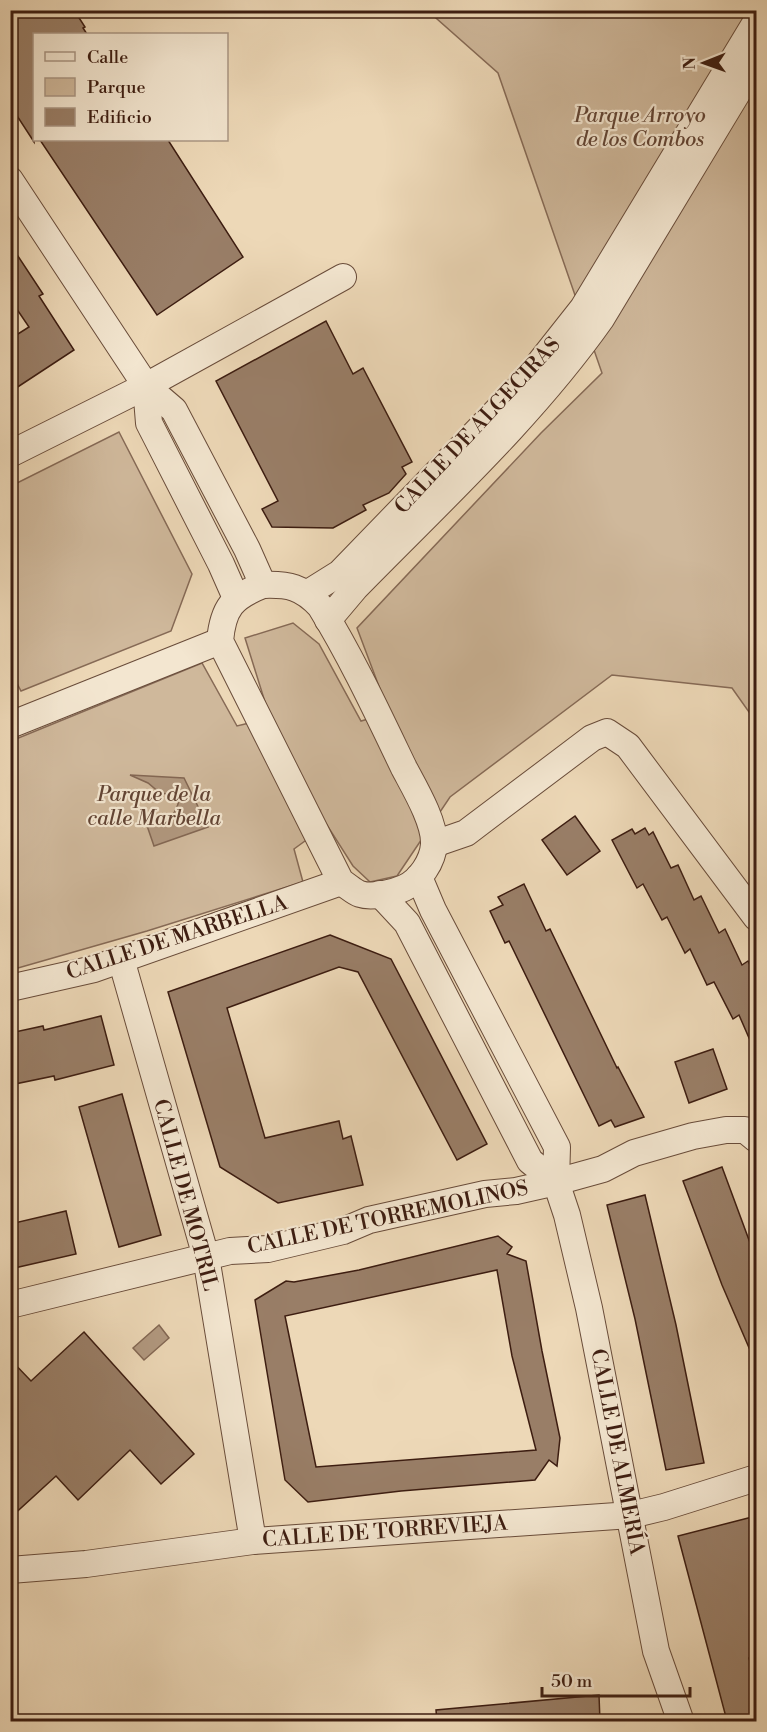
<svg xmlns="http://www.w3.org/2000/svg" width="767" height="1732" font-family="'Libre Bodoni',serif">
	<rect width="100%" height="100%" fill="#edd8b7"/>
	<filter id="stains"><feTurbulence type="fractalNoise" baseFrequency=".00333" numOctaves="4"/><feColorMatrix values="0 0 0 0 .2 0 0 0 0 .09 0 0 0 0 .02 0 0 0 .5 -.17"/></filter>
	<radialGradient id="worn" r=".72"><stop offset=".6" stop-color="#630" stop-opacity="0"/><stop offset="1" stop-color="#630" stop-opacity=".3"/></radialGradient>
	<!-- green -->
	<g fill="#cfb89b" stroke="#866a56" stroke-width="1.5">
		<path d="M 428,11 L 756,11 L 756,722 L 732,688 L 612,675 L 450,797 L 397,876 L 370,882 L 353,866 L 327,825 L 294,849 L 303,882 L 147,931 L 11,970 L 11,741 L 202,663 L 237,726 L 270,718 L 245,638 L 293,623 L 319,644 L 361,721 L 389,713 L 357,628 L 541,433 L 602,373 L 498,73 Z"/>
		<path d="M 119,432 L 192,574 L 171,631 L 21,691 L 11,672 L 11,486 Z"/>
	</g>
	<!-- water -->
	<g fill="#b1987f" stroke="#836753" stroke-width="1.5">
		<path d="M 130,775 L 184,778 L 208,827 L 154,846 L 143,814 C 168,828 176,818 181,792 L 177,789 L 167,794 L 160,793 L 148,783 Z"/>
		<path d="M 159,1325 L 169,1338 L 144,1360 L 133,1348 Z"/>
	</g>
	<!-- building -->
	<g fill="#997e67" stroke="#3d1d11" stroke-width="1.5" fill-rule="evenodd">
		<path d="M 10,10 L 74,10 L 85,27 L 83,28 L 87,34 L 34,34 L 34,142 L 10,105 Z"/>
		<path d="M 40,140 L 168,140 L 243,257 L 157,315 Z"/>
		<path d="M 10,244 L 43,294 L 39,296 L 74,350 L 10,392 L 10,339 L 29,327 L 10,299 Z"/>
		<path d="M 326,321 L 353,374 L 363,368 L 412,462 L 402,467 L 406,474 L 389,493 L 363,505 L 366,510 L 333,528 L 272,527 L 262,509 L 278,501 L 216,381 Z"/>
		<path d="M 575,816 L 600,851 L 567,875 L 542,840 Z"/>
		<path d="M 645,828 L 649,835 L 653,832 L 671,868 L 678,865 L 694,900 L 701,896 L 719,933 L 725,929 L 742,965 L 748,961 L 756,977 L 756,1054 L 739,1015 L 733,1019 L 714,982 L 707,985 L 690,949 L 685,953 L 667,917 L 662,920 L 643,884 L 637,888 L 612,840 L 632,829 L 635,834 Z"/>
		<path d="M 524,884 L 546,931 L 550,929 L 617,1068 L 618,1067 L 644,1117 L 615,1127 L 611,1120 L 599,1126 L 509,941 L 505,943 L 490,911 L 503,905 L 498,897 Z"/>
		<path d="M 330,935 L 391,959 L 487,1144 L 457,1160 L 358,972 L 339,967 L 227,1008 L 265,1138 L 339,1121 L 343,1139 L 351,1136 L 363,1185 L 278,1203 L 220,1167 L 168,992 Z"/>
		<path d="M 101,1016 L 114,1065 L 55,1080 L 54,1076 L 10,1085 L 10,1033 L 43,1026 L 44,1030 Z"/>
		<path d="M 713,1049 L 727,1089 L 689,1103 L 675,1062 Z"/>
		<path d="M 122,1094 L 161,1235 L 119,1247 L 79,1107 Z"/>
		<path d="M 722,1167 L 756,1259 L 756,1364 L 722,1285 L 683,1181 Z"/>
		<path d="M 645,1195 L 676,1325 L 704,1463 L 666,1470 L 635,1319 L 607,1205 Z"/>
		<path d="M 66,1211 L 76,1254 L 10,1269 L 10,1224 Z"/>
		<path d="M 498,1236 L 512,1247 L 507,1254 L 526,1261 L 542,1351 L 560,1438 L 557,1466 L 549,1460 L 535,1480 L 401,1491 L 308,1502 L 285,1480 L 255,1300 L 286,1281 L 294,1282 L 359,1270 ZM 497,1270 L 512,1356 L 536,1450 L 316,1467 L 285,1316 Z"/>
		<path d="M 84,1332 L 194,1454 L 161,1484 L 130,1450 L 78,1500 L 56,1476 L 10,1518 L 10,1359 L 31,1381 Z"/>
		<path d="M 756,1516 L 756,1657 L 749,1658 L 756,1684 L 756,1719 L 727,1721 L 678,1536 Z"/>
		<path d="M 599,1695 L 600,1722 L 437,1722 L 436,1710 Z"/>
	</g>
	<g fill="none" stroke-linecap="round" stroke-linejoin="round">
		<defs>
			<g id="minor">
				<path d="M 10,180 L 146,386 L 174,410 L 247,549 L 263,585"/>
				<path d="M 146,386 L 149,423 L 221,564 L 236,598"/>
				<path d="M 10,454 L 146,386 L 343,277"/>
				<path d="M 263,585 C 289,584 302,587 320,606 C 352,658 378,714 404,768 C 414,787 435,822 434,844 C 433,861 420,881 404,888 C 393,893 372,898 360,894 C 354,892 347,885 341,882 L 220,641 C 223,608 232,597 263,585 Z"/>
				<path d="M 308,593 L 340,573 L 523,384 L 583,308 L 756,22"/>
				<path d="M 328,620 L 355,588 C 440,501 531,418 601,319 L 756,62"/>
				<path d="M 10,725 L 220,641"/>
				<path d="M 434,844 L 466,833 L 592,738 L 607,732 L 628,746 L 756,917"/>
				<path d="M 419,877 L 433,910 L 557,1147 L 556,1182 L 567,1215 L 589,1308 L 656,1651 L 681,1722"/>
				<path d="M 380,894 L 407,923 L 530,1161 L 556,1182"/>
				<path d="M 121,959 L 206,1257 L 253,1541"/>
				<path d="M 10,988 L 94,969 L 341,882"/>
				<path d="M 10,1305 L 230,1251 L 268,1249 L 343,1231 L 369,1220 L 485,1194 L 516,1191 L 556,1182 L 603,1169 L 634,1153 L 693,1136 L 726,1130 L 745,1130 L 756,1139"/>
				<path d="M 10,1570 L 86,1564 L 253,1541 L 631,1515 L 664,1507 L 756,1478"/>
			</g>
		</defs>
		<!-- minor casing -->
		<use href="#minor" stroke="#694c3a" stroke-width="28"/>
		<!-- minor -->
		<use href="#minor" stroke="#f3e6d0" stroke-width="26"/>
	</g>
	<g text-anchor="middle" dominant-baseline="central" stroke-width="4.5" stroke-linejoin="round" paint-order="stroke">
		<!-- park labels -->
		<g font-size="21" font-style="italic" fill="#624434" stroke="#f3e6d0">
			<text x="640" y="116">Parque Arroyo<tspan x="640" dy="24">de los Combos</tspan></text>
			<text x="154" y="795">Parque de la<tspan x="154" dy="24">calle Marbella</tspan></text>
		</g>
		<!-- street labels -->
		<g font-size="21" fill="#3d1d11" stroke="#f3e6d0">
			<text transform="translate(478 426) rotate(-47)">CALLE DE ALGECIRAS</text>
			<text transform="translate(177 938) rotate(-18)">CALLE DE MARBELLA</text>
			<text transform="translate(185 1195) rotate(75)">CALLE DE MOTRIL</text>
			<text transform="translate(388 1218) rotate(-12)">CALLE DE TORREMOLINOS</text>
			<text transform="translate(617 1452) rotate(79)">CALLE DE ALMERÍA</text>
			<text transform="translate(385 1532) rotate(-4)">CALLE DE TORREVIEJA</text>
		</g>
	</g>
	<!-- margin -->
	<rect width="767" height="1732" fill="none" stroke="#edd8b7" stroke-width="36"/>
	<rect x="12" y="12" width="743" height="1708" fill="none" stroke="#3d1d11" stroke-width="3"/>
	<rect x="18" y="18" width="731" height="1696" fill="none" stroke="#3d1d11" stroke-width="1.5"/>
	<!-- legend -->
	<rect x="33" y="33" width="195" height="108" fill="#f3e6d0" stroke="#aa9684" stroke-width="1.5"/>
	<rect x="45" y="52" width="30" height="9" fill="#f3e6d0" stroke="#aa9684" stroke-width="1.5"/>
	<text x="87" y="63" font-size="18" fill="#3d1d11">Calle</text>
	<rect x="45" y="78" width="30" height="18" fill="#cfb89b" stroke="#aa9684" stroke-width="1.5"/>
	<text x="87" y="93" font-size="18" fill="#3d1d11">Parque</text>
	<rect x="45" y="108" width="30" height="18" fill="#997e67" stroke="#aa9684" stroke-width="1.5"/>
	<text x="87" y="123" font-size="18" fill="#3d1d11">Edificio</text>
	<!-- north arrow -->
	<g transform="translate(704 63) rotate(269)" stroke="#f3e6d0" stroke-width="4.5" paint-order="stroke">
	<path d="M0-4.5L10 22L0 15L-10 22Z" fill="#3d1d11"/>
	<text y="-9" font-size="16" font-weight="bold" text-anchor="middle" fill="#3d1d11">N</text>
	</g>
	<!-- scale -->
	<path d="M542 1687v9h148v-9" fill="none" stroke="#3d1d11" stroke-width="3"/>
	<text x="551" y="1687" font-size="18" fill="#3d1d11" stroke="#f3e6d0" stroke-width="4.5" paint-order="stroke">50 m</text>
	<rect width="100%" height="100%" filter="url(#stains)"/>
	<rect width="100%" height="100%" fill="url(#worn)"/>
</svg>
